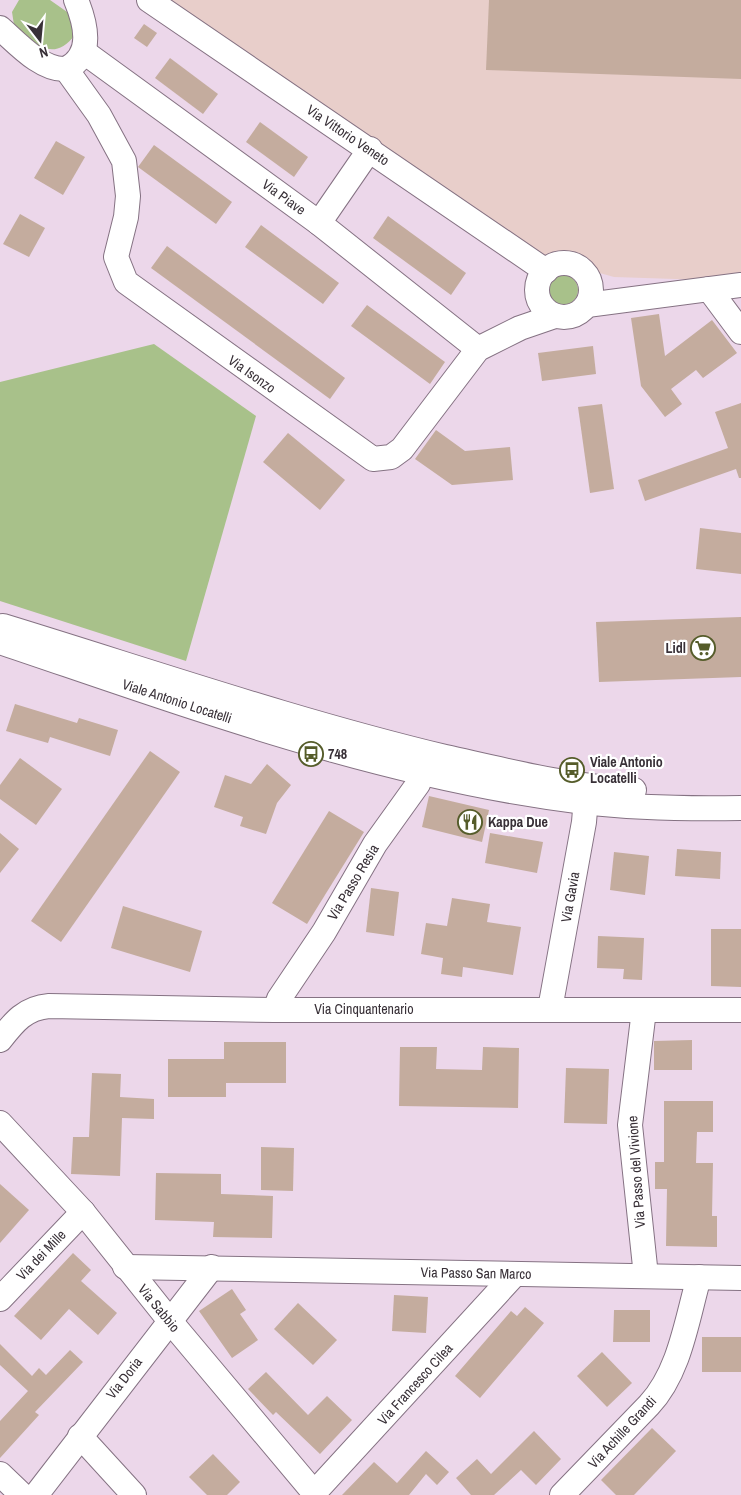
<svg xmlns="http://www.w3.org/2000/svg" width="741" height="1495" font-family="'Archivo Narrow',sans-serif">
	<rect width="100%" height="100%" fill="#ecd7ea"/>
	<!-- industrial -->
	<path fill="#e8ceca" d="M 149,0 L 741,0 L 741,277 L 706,280 L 614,277 L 539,256 Z"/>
	<!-- green -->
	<g fill="#a8c18a">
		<path d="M 19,0 L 50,0 L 70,14 L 75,35 C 53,64 33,43 14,25 L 12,12 Z"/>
		<circle cx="563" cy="290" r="15"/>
		<path d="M 154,344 L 256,416 L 186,661 L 0,601 L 0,382 Z"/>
	</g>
	<!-- building -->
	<g fill="#c4ac9e">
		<path d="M 489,0 L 741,0 L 741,79 L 486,70 Z"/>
		<path d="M 144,24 L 157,33 L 147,47 L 134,38 Z"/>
		<path d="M 170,58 L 218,94 L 203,114 L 155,78 Z"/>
		<path d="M 260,122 L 308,157 L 294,177 L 246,142 Z"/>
		<path d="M 56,141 L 85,157 L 63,195 L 34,178 Z"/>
		<path d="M 154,145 L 232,202 L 216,224 L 138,167 Z"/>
		<path d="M 20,214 L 45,228 L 29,257 L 3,244 Z"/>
		<path d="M 388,216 L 466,273 L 451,295 L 373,238 Z"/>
		<path d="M 261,225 L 339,283 L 323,304 L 245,247 Z"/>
		<path d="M 167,246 L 345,378 L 330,399 L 151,268 Z"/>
		<path d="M 367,305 L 445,362 L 430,384 L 351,326 Z"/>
		<path d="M 659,314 L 665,356 L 712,320 L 737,353 L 703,378 L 696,370 L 671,389 L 682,404 L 665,417 L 641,386 L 631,318 Z"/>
		<path d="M 593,346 L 596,374 L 542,381 L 538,353 Z"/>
		<path d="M 741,403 L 741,478 L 739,478 L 736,469 L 645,501 L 638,480 L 728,448 L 715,412 Z"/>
		<path d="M 602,404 L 614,489 L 590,493 L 578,407 Z"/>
		<path d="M 436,430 L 465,451 L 510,447 L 513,480 L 452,485 L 415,459 Z"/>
		<path d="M 288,433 L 345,480 L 320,510 L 263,462 Z"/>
		<path d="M 700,528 L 741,533 L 741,574 L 696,569 Z"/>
		<path d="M 741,617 L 741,677 L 599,682 L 596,622 Z"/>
		<path d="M 15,704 L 77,723 L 79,718 L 118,730 L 110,756 L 50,737 L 48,743 L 6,731 Z"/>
		<path d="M 150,751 L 180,772 L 61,942 L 31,921 Z"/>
		<path d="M 20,758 L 62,789 L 36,825 L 0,799 L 0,785 Z"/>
		<path d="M 267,764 L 291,785 L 277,803 L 266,834 L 240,826 L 243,817 L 214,807 L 225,775 L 251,784 Z"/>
		<path d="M 429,796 L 489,810 L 482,842 L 422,827 Z"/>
		<path d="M 329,811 L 364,832 L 307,924 L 272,903 Z"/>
		<path d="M 0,833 L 19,849 L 0,873 Z"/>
		<path d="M 490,833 L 543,842 L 537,873 L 485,863 Z"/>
		<path d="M 677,849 L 721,852 L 720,879 L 675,876 Z"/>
		<path d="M 614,852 L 649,856 L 645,895 L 610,890 Z"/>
		<path d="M 371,888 L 399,892 L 394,936 L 366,932 Z"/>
		<path d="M 452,898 L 490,904 L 487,922 L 521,927 L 513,975 L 463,967 L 462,977 L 441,974 L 443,958 L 421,954 L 426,923 L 447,926 Z"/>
		<path d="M 123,906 L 202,931 L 190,972 L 111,948 Z"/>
		<path d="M 711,929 L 741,929 L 741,987 L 711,986 Z"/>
		<path d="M 598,936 L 644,938 L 642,980 L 623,979 L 624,969 L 597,968 Z"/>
		<path d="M 692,1040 L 692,1070 L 654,1070 L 654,1041 Z"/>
		<path d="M 224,1042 L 286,1042 L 286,1083 L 226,1083 L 226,1097 L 168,1097 L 168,1059 L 224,1059 Z"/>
		<path d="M 400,1047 L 437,1047 L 436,1069 L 482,1070 L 483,1047 L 519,1048 L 518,1108 L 399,1106 Z"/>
		<path d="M 566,1068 L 609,1069 L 607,1124 L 564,1123 Z"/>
		<path d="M 92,1073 L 121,1074 L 120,1097 L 154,1099 L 154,1119 L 122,1118 L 120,1176 L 71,1174 L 73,1137 L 89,1137 Z"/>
		<path d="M 664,1101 L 713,1101 L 713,1132 L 697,1132 L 696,1163 L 713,1163 L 712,1216 L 717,1216 L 717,1247 L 666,1246 L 667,1189 L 655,1189 L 655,1162 L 664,1162 Z"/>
		<path d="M 261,1147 L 294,1148 L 293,1191 L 261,1190 Z"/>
		<path d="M 156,1173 L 221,1174 L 221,1194 L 273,1196 L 272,1238 L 213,1237 L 214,1222 L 155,1220 Z"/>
		<path d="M 0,1184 L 29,1210 L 0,1243 Z"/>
		<path d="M 73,1253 L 91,1270 L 81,1281 L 117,1313 L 98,1335 L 69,1309 L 41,1340 L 14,1316 Z"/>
		<path d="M 232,1289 L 246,1310 L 240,1314 L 258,1340 L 232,1358 L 199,1311 Z"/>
		<path d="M 394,1295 L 428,1297 L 426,1333 L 392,1331 Z"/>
		<path d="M 298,1303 L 337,1340 L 313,1365 L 274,1329 Z"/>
		<path d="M 525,1307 L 544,1323 L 480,1398 L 455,1376 L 511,1311 L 517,1316 Z"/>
		<path d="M 614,1310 L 650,1310 L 650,1342 L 613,1342 Z"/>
		<rect x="702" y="1337" width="39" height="35"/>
		<path d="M 0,1344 L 32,1376 L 39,1368 L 46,1375 L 70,1350 L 83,1362 L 35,1412 L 39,1415 L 0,1458 L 0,1421 L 28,1391 L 0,1365 Z"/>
		<path d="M 602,1352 L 632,1383 L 607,1407 L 577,1376 Z"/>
		<path d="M 266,1372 L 308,1415 L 327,1396 L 352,1420 L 320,1454 L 276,1412 L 273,1415 L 248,1389 Z"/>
		<path d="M 652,1428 L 676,1451 L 634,1495 L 616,1495 L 601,1480 Z"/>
		<path d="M 534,1431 L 561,1459 L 536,1485 L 521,1470 L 494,1495 L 471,1495 L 456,1478 L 477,1459 L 491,1474 Z"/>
		<path d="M 426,1451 L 449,1472 L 437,1485 L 426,1474 L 409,1495 L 342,1495 L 374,1462 L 397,1483 Z"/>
		<path d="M 213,1454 L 240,1482 L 227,1495 L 207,1495 L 189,1477 Z"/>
	</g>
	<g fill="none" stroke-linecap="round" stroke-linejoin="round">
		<defs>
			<g id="minor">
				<path d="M 149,0 L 546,271"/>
				<path d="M 0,28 C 17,43 42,71 66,69 C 94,55 86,24 76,0"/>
				<path d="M 84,52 L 319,223 L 478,349"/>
				<path d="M 66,69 L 99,115 L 124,161 L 128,196 L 126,217 L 116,257 L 126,282 L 373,459 L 391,457 L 402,449 L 478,349 L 520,328 L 555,316"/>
				<path d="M 319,223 L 370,149"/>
				<circle cx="564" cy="290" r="27"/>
				<path d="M 709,289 L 741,332"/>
				<path d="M 587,305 L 741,285"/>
				<path d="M 3,626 C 150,671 295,721 445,757 C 508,771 570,787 634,790"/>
				<path d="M 0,642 C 190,706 384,778 584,802 C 636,808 688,809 741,808"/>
				<path d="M 550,1009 L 584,822 L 587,786"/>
				<path d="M 275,1010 L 279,999 L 324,932 L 375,844 L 418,784 L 427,758"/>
				<path d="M 644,1010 L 630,1125 L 646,1276"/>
				<path d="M 0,1040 C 14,1022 25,1008 49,1006 L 275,1010 L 741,1010"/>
				<path d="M 0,1123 L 83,1212 L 170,1321 L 316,1495"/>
				<path d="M 125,1267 L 741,1278"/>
				<path d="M 0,1299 L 83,1212"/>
				<path d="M 80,1436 L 134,1495"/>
				<path d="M 0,1474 L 22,1495"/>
				<path d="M 314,1493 L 515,1274"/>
				<path d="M 36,1495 L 212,1267"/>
				<path d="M 562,1495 L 649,1405 C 680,1372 687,1319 699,1277"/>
			</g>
		</defs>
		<!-- minor casing -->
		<use href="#minor" stroke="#857283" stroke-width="26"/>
		<!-- minor -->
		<use href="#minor" stroke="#fff" stroke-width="24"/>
	</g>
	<!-- icons -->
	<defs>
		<symbol id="supermarket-ring" viewBox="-11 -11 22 22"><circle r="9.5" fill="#fff" stroke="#555c2a" stroke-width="1.5"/><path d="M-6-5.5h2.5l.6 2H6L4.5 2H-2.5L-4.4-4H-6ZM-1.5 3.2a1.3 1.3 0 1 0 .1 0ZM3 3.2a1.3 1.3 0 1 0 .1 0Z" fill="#555c2a"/></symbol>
		<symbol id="bus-ring" viewBox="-11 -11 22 22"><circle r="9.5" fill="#fff" stroke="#555c2a" stroke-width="1.5"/><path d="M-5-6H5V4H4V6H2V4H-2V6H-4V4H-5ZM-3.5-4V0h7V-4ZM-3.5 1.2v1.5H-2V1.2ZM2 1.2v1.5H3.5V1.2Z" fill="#555c2a"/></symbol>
		<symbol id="restaurant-ring" viewBox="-11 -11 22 22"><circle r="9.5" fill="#fff" stroke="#555c2a" stroke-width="1.5"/><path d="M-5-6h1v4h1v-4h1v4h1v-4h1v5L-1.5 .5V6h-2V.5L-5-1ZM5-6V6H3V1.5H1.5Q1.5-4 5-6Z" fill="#555c2a"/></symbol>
	</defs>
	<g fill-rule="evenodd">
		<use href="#supermarket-ring" x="689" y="634" width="28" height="28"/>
		<use href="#bus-ring" x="297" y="740" width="28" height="28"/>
		<use href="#bus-ring" x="558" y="756" width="28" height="28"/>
		<use href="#restaurant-ring" x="456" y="808" width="28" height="28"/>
	</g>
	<g text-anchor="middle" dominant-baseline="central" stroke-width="4.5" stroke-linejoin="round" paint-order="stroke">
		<!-- street labels -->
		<g font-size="14" fill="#383037" stroke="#fff">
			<text transform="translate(348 135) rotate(34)">Via Vittorio Veneto</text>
			<text transform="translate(284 197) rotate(36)">Via Piave</text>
			<text transform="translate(252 374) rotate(35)">Via Isonzo</text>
			<text transform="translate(177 701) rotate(18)">Viale Antonio Locatelli</text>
			<text transform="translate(353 882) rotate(-59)">Via Passo Resia</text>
			<text transform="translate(570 897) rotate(-80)">Via Gavia</text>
			<text x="364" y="1009">Via Cinquantenario</text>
			<text transform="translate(636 1172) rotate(-94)">Via Passo del Vivione</text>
			<text transform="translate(41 1255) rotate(-46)">Via dei Mille</text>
			<text transform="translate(476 1273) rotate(1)">Via Passo San Marco</text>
			<text transform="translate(159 1308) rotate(51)">Via Sabbio</text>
			<text transform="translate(124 1378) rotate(-52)">Via Doria</text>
			<text transform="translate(415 1384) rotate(-48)">Via Francesco Cilea</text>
			<text transform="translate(622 1432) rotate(-47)">Via Achille Grandi</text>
		</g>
		<!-- poi labels -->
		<g font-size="14" font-weight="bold" fill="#383037" stroke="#fff" text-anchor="start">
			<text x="686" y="648" text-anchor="end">Lidl</text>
			<text x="328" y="754">748</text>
			<text x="590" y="762">Viale Antonio<tspan x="590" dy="16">Locatelli</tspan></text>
			<text x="488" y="822">Kappa Due</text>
		</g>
	</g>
	<!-- north arrow -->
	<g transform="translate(40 40) rotate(164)" stroke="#ffffff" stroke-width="4" paint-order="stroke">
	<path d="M0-4L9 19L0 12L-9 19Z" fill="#383037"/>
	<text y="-8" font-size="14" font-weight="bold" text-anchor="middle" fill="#383037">N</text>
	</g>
</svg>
